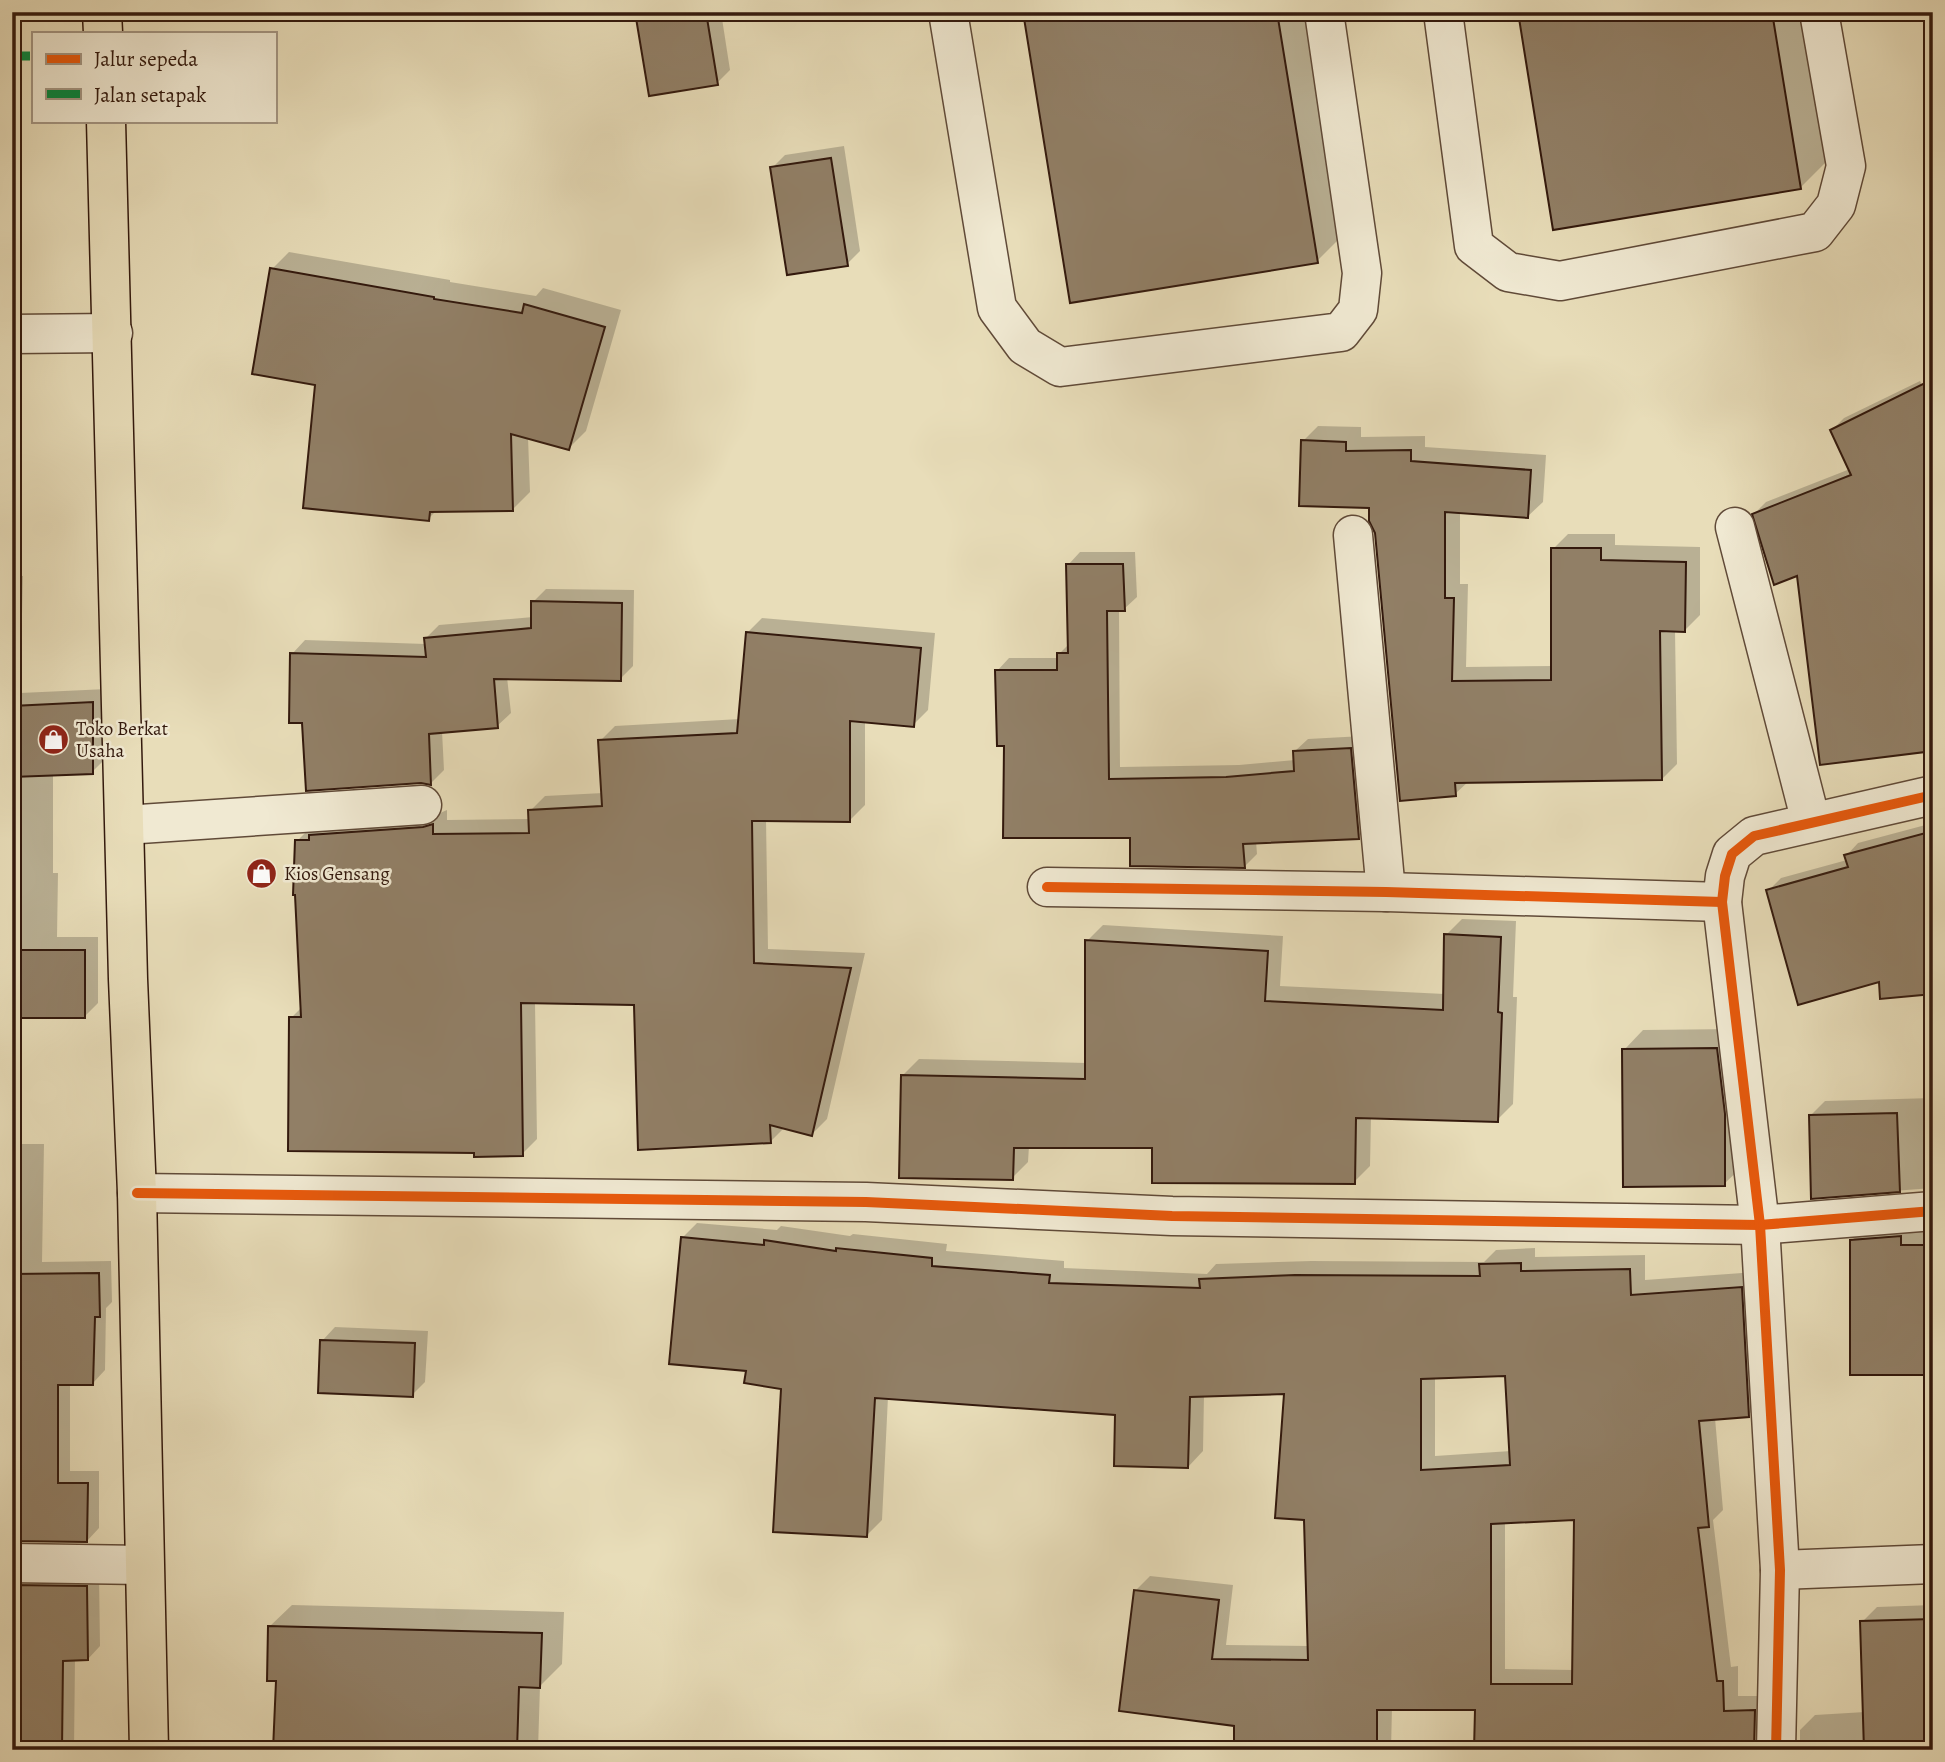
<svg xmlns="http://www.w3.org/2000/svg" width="1945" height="1762" font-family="Alegreya,serif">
	<rect width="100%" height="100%" fill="#e8ddb9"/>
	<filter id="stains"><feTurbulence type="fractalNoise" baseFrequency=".00286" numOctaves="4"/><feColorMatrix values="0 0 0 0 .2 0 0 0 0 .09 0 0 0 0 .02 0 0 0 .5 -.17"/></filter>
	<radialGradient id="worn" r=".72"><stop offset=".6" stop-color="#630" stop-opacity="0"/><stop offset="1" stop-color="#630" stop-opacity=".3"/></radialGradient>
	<!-- shadow -->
	<g fill="#0003" fill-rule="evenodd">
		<path d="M 637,12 L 721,12 L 730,70 L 717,83 Z"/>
		<path d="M 1025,12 L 1306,12 L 1342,236 L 1317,261 Z"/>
		<path d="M 1520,12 L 1801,12 L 1826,162 L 1800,188 Z"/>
		<path d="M 844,146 L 860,251 L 847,264 L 772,168 L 785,155 Z"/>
		<path d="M 289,252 L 450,280 L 450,282 L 536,296 L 543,288 L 621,310 L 586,431 L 569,448 L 528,437 L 530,492 L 513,509 L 437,510 L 428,519 L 317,384 L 272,269 Z"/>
		<path d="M 1920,381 L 1933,407 L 1799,573 L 1754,514 L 1766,502 L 1850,469 L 1832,430 L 1844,418 Z"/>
		<path d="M 1318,426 L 1361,427 L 1361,437 L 1425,436 L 1425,447 L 1546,455 L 1543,502 L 1527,517 L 1460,512 L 1460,584 L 1468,584 L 1466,667 L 1553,666 L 1553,549 L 1568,534 L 1615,534 L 1615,545 L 1700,547 L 1700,615 L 1685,630 L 1675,630 L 1677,764 L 1662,779 L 1469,781 L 1455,794 L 1376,533 L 1371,507 L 1303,441 Z"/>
		<path d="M 1080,552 L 1135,552 L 1137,597 L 1124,609 L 1119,610 L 1120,767 L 1239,765 L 1295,760 L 1295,751 L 1308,739 L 1363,736 L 1371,825 L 1358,837 L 1256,841 L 1257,854 L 1245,866 L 1132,836 L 1005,744 L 997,671 L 1009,658 L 1059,658 L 1059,654 L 1069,644 L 1068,565 Z"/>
		<path d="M 12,576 L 23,576 L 20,693 L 107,689 L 106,758 L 92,772 L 53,774 L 53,873 L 58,873 L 57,937 L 98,937 L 98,1003 L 84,1017 L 12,1017 Z"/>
		<path d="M 546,589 L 634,590 L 633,666 L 620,679 L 507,677 L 511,713 L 497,726 L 442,731 L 444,770 L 431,783 L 304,721 L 292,654 L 305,640 L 426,644 L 426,638 L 439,625 L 533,617 L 533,602 Z"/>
		<path d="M 1933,596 L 1933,757 L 1928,758 L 1927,750 Z"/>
		<path d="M 762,618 L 935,633 L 928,710 L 913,725 L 865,721 L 865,805 L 850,820 L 766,819 L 768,949 L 865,953 L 827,1119 L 812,1134 L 785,1127 L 770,1142 L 635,1003 L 535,1002 L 537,1139 L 522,1154 L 475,1152 L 291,1018 L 302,1007 L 297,841 L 312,826 L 325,820 L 440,813 L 447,810 L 447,820 L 530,819 L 530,811 L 545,796 L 603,793 L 600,741 L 615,726 L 740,719 L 747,633 Z"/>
		<path d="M 1933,823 L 1933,993 L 1881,980 L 1768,891 L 1781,878 L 1847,860 L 1846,856 L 1858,843 Z"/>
		<path d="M 1462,919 L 1516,921 L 1513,997 L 1517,997 L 1513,1104 L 1497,1120 L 1371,1117 L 1370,1166 L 1354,1182 L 1154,1146 L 1029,1146 L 1028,1162 L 1012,1178 L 903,1075 L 919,1059 L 1087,1063 L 1087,941 L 1103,925 L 1283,936 L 1280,986 L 1445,994 L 1446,935 Z"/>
		<path d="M 1736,1029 L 1744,1165 L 1724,1184 L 1624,1050 L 1643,1030 Z"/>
		<path d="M 1933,1098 L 1933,1188 L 1813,1197 L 1810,1116 L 1825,1101 Z"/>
		<path d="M 12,1144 L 44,1144 L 42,1262 L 111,1261 L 112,1302 L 106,1308 L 105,1370 L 93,1383 L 70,1383 L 70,1471 L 99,1471 L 99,1528 L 87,1541 L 12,1539 Z"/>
		<path d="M 1933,1220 L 1933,1509 L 1930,1509 L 1930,1373 L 1852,1240 L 1867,1226 Z"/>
		<path d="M 697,1223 L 777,1230 L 781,1226 L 850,1236 L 853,1234 L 947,1244 L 946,1251 L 1064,1261 L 1064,1268 L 1207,1274 L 1216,1264 L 1311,1261 L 1484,1262 L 1496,1250 L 1535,1248 L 1535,1257 L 1645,1255 L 1645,1280 L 1756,1272 L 1764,1400 L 1748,1415 L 1715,1418 L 1723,1510 L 1713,1520 L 1731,1667 L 1738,1666 L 1738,1696 L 1769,1696 L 1776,1750 L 1476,1750 L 1477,1708 L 1392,1708 L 1391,1750 L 1235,1750 L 1236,1725 L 1135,1591 L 1150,1576 L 1233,1585 L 1226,1645 L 1309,1646 L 1306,1518 L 1286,1392 L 1204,1395 L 1203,1451 L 1188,1467 L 1117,1414 L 888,1397 L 882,1520 L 867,1535 L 783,1387 L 748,1370 L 682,1238 ZM 1507,1374 L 1511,1451 L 1435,1456 L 1435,1377 ZM 1576,1518 L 1574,1670 L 1505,1669 L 1505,1522 Z"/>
		<path d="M 335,1327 L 428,1331 L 425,1382 L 412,1395 L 322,1341 Z"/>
		<path d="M 12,1568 L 99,1574 L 100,1646 L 88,1659 L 75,1659 L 74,1750 L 12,1750 Z"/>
		<path d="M 292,1605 L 564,1612 L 562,1664 L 540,1686 L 538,1750 L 274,1750 L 277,1679 L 269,1627 Z"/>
		<path d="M 1933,1605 L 1933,1750 L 1800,1750 L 1800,1730 L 1815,1715 L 1865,1712 L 1862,1622 L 1877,1607 Z"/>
	</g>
	<!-- building -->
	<g fill="#917f66" stroke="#33190d" stroke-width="2" fill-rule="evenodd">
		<path d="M 635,12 L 706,12 L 718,85 L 649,96 Z"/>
		<path d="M 1023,12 L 1277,12 L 1318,263 L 1070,303 Z"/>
		<path d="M 1518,12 L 1772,12 L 1801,189 L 1553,230 Z"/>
		<path d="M 831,158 L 848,266 L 787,275 L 770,167 Z"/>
		<path d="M 270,268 L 434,297 L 434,299 L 522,313 L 524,304 L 605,327 L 569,450 L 511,434 L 513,511 L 430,512 L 429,521 L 303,508 L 315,385 L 252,374 Z"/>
		<path d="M 1933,379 L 1933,751 L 1820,765 L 1797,576 L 1774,585 L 1752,514 L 1851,475 L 1830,430 Z"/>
		<path d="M 1301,440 L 1346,442 L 1346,451 L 1411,450 L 1411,461 L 1531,470 L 1528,518 L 1445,512 L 1445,598 L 1454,598 L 1452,681 L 1551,680 L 1551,548 L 1601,548 L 1601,560 L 1686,562 L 1685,632 L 1660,631 L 1662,780 L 1455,783 L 1456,796 L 1400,801 L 1375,533 L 1369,521 L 1369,508 L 1299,506 Z"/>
		<path d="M 1066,564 L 1123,564 L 1125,611 L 1107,611 L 1109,779 L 1226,777 L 1294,771 L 1293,751 L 1351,748 L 1359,839 L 1243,844 L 1245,868 L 1130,866 L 1130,838 L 1003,838 L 1004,746 L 997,746 L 995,670 L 1057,670 L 1057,653 L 1068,653 Z"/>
		<path d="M 531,601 L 622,603 L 621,681 L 494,679 L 498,728 L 429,734 L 431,785 L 421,783 L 306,791 L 302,723 L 289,723 L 290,653 L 426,657 L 424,638 L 531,628 Z"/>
		<path d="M 746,632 L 921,648 L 914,727 L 850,721 L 850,822 L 752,821 L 754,963 L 851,968 L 812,1136 L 770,1125 L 771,1143 L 638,1150 L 634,1005 L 521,1003 L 523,1156 L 474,1157 L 474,1153 L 288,1151 L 289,1017 L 301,1017 L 295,895 L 293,895 L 295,840 L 309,840 L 309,835 L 423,827 L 433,824 L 433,834 L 529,833 L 528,810 L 602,806 L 598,740 L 737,733 Z"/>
		<path d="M 93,702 L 93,774 L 12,777 L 12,706 Z"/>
		<path d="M 1933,831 L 1933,994 L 1880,999 L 1879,982 L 1798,1005 L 1766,890 L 1848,867 L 1844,855 Z"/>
		<path d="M 1444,934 L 1501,937 L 1498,1012 L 1502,1013 L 1498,1122 L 1356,1118 L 1355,1184 L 1152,1183 L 1152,1148 L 1014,1148 L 1013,1180 L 899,1178 L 901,1075 L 1085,1079 L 1085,940 L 1268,951 L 1265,1001 L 1443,1010 Z"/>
		<rect x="12" y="950" width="73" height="68"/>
		<path d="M 1717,1048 L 1725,1114 L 1725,1186 L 1623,1187 L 1622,1049 Z"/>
		<path d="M 1897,1113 L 1900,1192 L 1811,1199 L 1809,1115 Z"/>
		<path d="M 1901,1236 L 1901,1245 L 1933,1245 L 1933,1375 L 1850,1375 L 1850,1240 Z"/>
		<path d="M 681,1237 L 764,1245 L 764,1240 L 836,1251 L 836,1248 L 932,1258 L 932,1266 L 1050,1275 L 1049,1283 L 1200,1288 L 1199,1279 L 1295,1275 L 1480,1276 L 1479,1264 L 1521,1263 L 1521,1271 L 1630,1269 L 1631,1295 L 1742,1287 L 1749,1417 L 1699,1421 L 1709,1527 L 1698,1528 L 1717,1681 L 1723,1681 L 1724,1711 L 1755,1710 L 1754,1750 L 1474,1750 L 1475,1710 L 1377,1710 L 1377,1750 L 1234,1750 L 1234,1726 L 1119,1711 L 1134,1590 L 1219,1600 L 1212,1659 L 1308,1660 L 1304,1520 L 1275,1518 L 1284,1394 L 1190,1397 L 1188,1468 L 1114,1466 L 1115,1415 L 875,1398 L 867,1537 L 773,1532 L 781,1389 L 744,1383 L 746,1371 L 669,1364 ZM 1505,1376 L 1510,1465 L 1421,1470 L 1421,1379 ZM 1574,1520 L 1572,1684 L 1491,1684 L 1491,1524 Z"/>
		<path d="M 99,1273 L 100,1317 L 95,1317 L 93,1385 L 58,1385 L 58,1483 L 88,1483 L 87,1542 L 12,1541 L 12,1274 Z"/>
		<path d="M 320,1340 L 415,1343 L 413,1397 L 318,1393 Z"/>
		<path d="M 12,1585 L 87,1586 L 88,1660 L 63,1661 L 62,1750 L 12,1750 Z"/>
		<path d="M 1933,1619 L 1933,1750 L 1864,1750 L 1860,1621 Z"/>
		<path d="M 268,1626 L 542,1633 L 540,1688 L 519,1687 L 517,1750 L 273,1750 L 276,1681 L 267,1681 Z"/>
	</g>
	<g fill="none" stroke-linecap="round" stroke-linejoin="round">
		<defs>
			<g id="minor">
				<path d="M 948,12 L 997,308 L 1025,346 L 1060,367 L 1341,332 L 1358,310 L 1362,273 L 1324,12"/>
				<path d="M 1443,12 L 1474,246 L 1508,272 L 1560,281 L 1815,232 L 1836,205 L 1846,166 L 1819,12"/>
				<path d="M 12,334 L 113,333"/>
				<path d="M 1735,527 L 1811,822"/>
				<path d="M 1353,535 L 1386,892"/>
				<path d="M 125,825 L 422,805"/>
				<path d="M 1047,887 L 1386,892 L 1722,902"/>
				<path d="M 137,1193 L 866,1202 L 1172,1216 L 1760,1225 L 1933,1211"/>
				<path d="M 12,1563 L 143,1565"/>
				<path d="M 1780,1570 L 1933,1564"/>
				<path d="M 1776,1750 L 1780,1570 L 1760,1225 L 1722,902 L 1725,876 L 1732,854 L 1754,836 L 1933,795"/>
			</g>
			<g id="highway">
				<path d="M 102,12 L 103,33"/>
				<path d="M 106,121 L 128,979 L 137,1193 L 149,1750"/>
			</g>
		</defs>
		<!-- minor casing -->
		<use href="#minor" stroke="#604a38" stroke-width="41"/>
		<!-- highway casing -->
		<use href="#highway" stroke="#33190d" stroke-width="41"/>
		<!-- minor -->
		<use href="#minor" stroke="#f0e9d2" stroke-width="38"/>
		<!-- highway -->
		<use href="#highway" stroke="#e8ddb9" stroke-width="38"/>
		<!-- quiet -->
		<path stroke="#00873e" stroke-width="9" stroke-dasharray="18 9" stroke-linecap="butt" d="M 12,56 L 33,56"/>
		<defs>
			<g id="cycleway">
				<path d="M 1047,887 L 1386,892 L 1722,902"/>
				<path d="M 137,1193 L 866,1202 L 1172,1216 L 1760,1225 L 1933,1211"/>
				<path d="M 1776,1750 L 1780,1570 L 1760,1225 L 1722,902 L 1725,876 L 1732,854 L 1754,836 L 1933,795"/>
			</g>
		</defs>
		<!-- cycleway casing -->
		<use href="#cycleway" stroke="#f0e9d2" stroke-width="15"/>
		<!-- cycleway -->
		<use href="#cycleway" stroke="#e8590c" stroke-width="10"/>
	</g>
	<!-- icons -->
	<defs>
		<symbol id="shop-disc" viewBox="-11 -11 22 22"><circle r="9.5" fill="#8f2418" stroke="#f0e9d2"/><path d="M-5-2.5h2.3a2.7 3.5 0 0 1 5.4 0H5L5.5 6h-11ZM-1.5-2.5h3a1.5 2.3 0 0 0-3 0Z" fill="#fff"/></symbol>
	</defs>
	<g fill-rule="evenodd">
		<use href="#shop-disc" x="36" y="722" width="35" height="35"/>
		<use href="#shop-disc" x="244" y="856" width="35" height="35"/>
	</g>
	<g text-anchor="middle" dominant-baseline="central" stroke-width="5" stroke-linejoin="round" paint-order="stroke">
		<!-- poi labels -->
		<g font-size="19" fill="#33190d" stroke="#f0e9d2" text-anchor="start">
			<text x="76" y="729">Toko Berkat<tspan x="76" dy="22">Usaha</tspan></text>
			<text x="284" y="874">Kios Gensang</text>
		</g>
	</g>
	<!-- margin -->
	<rect width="1945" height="1762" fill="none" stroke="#e8ddb9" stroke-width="42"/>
	<rect x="14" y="14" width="1917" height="1734" fill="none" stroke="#33190d" stroke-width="3.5"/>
	<rect x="21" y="21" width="1903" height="1720" fill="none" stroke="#33190d" stroke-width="2"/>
	<!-- legend -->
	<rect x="32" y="32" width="245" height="91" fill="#f0e9d2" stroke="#a49683" stroke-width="2"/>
	<rect x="46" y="54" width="35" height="10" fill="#e8590c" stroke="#a49683" stroke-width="2"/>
	<text x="94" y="66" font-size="21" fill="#33190d">Jalur sepeda</text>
	<rect x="46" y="89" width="35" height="10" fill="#00873e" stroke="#a49683" stroke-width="2"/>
	<text x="94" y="102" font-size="21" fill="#33190d">Jalan setapak</text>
	<rect width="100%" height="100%" filter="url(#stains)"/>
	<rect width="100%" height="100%" fill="url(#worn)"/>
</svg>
